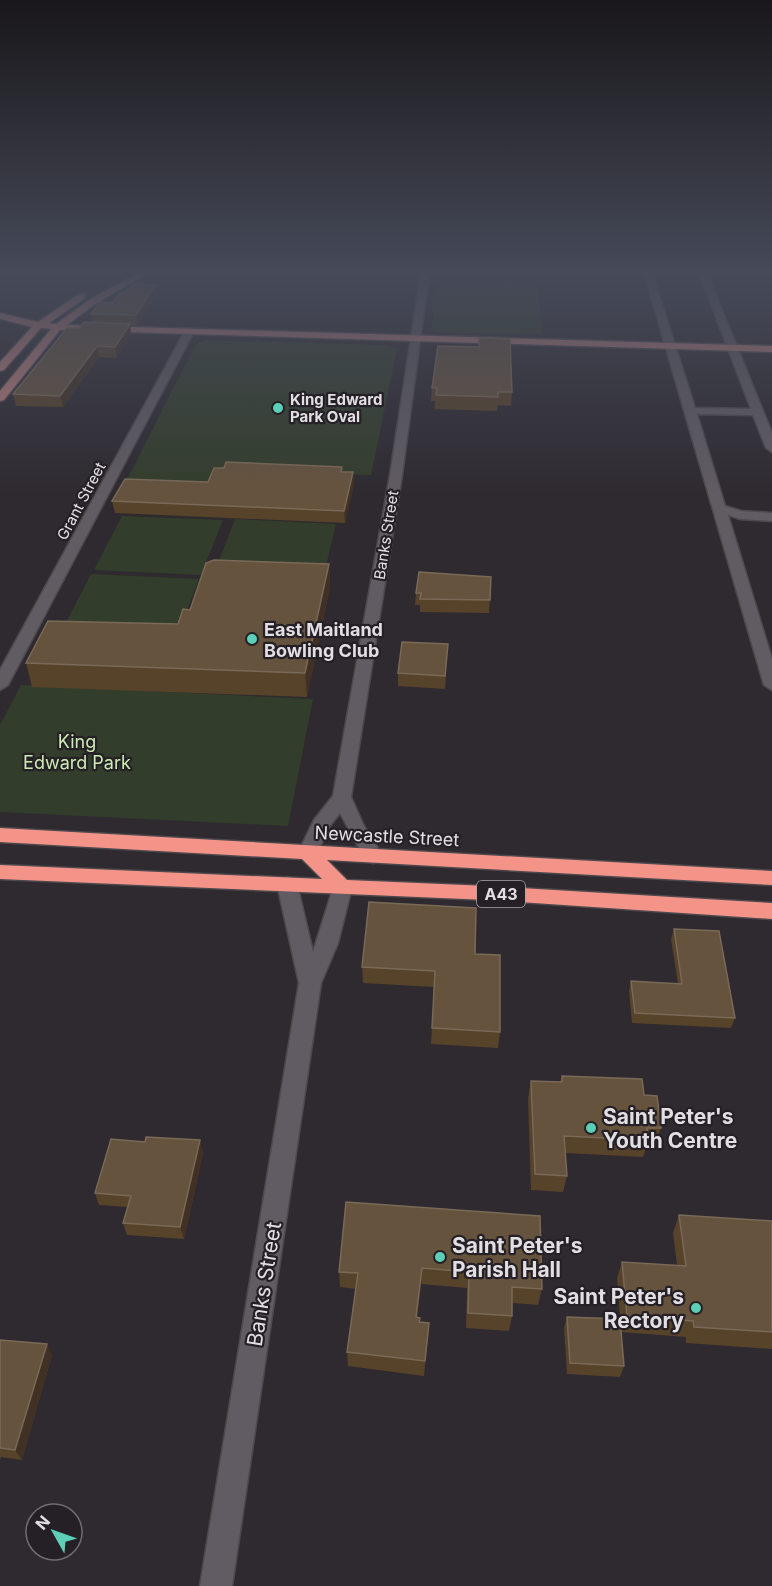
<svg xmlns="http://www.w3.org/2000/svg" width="772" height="1586" font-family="Inter,sans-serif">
	<rect width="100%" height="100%" fill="#2e2a30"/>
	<!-- green -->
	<g fill="#333d2b">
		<path d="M 438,273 L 537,273 L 542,334 L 440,333 L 431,330 Z"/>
		<path d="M 206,340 L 387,345 L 397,349 L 371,475 L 219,470 L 209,495 L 121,491 L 196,344 Z"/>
		<path d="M 122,516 L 123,516 L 223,520 L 201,575 L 94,570 Z"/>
		<path d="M 235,519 L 336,524 L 323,579 L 214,574 Z"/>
		<path d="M 91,574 L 199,579 L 174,644 L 58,638 Z"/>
		<path d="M 21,685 L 313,699 L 288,826 L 0,812 L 0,725 Z"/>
	</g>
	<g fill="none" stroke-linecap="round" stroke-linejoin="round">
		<defs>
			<g id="minor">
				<path d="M 421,273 L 429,273 L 402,475 L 351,797 L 364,826 L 383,856 L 380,861 L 373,863 L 366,861 L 340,813 L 329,827 L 315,858 L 308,860 L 301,858 L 298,853 L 314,820 L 333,796 L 390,475 Z"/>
				<path d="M 644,273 L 652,273 L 695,408 L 751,409 L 699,273 L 707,273 L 772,433 L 772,452 L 766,448 L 753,415 L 697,414 L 725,506 L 741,511 L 772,513 L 772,521 L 740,519 L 728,515 L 772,659 L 772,690 L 764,685 Z"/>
				<path d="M 185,331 L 193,333 L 8,685 L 0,690 L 0,670 Z"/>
				<path d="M 287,877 L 294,879 L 297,884 L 313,952 L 335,882 L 342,880 L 349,882 L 352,887 L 338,943 L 321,983 L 232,1586 L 200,1586 L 299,983 L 277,884 L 280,879 Z"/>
			</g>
			<path id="major" d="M 138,273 L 148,273 L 95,304 L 67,325 L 772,346 L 772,352 L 60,330 L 4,400 L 0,401 L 0,391 L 51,329 L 41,328 L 4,370 L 0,371 L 0,362 L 32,327 L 0,319 L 0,313 L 38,322 L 79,294 L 85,294 L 85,298 L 49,323 L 56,324 L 89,300 Z"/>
			<path id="highway" d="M 0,828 L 772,871 L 772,885 L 327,860 L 347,880 L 488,886 L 772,903 L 772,919 L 488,900 L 0,879 L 0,865 L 322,879 L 302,859 L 0,842 Z"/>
		</defs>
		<!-- minor casing -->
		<use href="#minor" stroke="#4c484d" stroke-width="3"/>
		<!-- major casing -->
		<use href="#major" stroke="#4c484d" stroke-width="3"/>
		<!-- highway casing -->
		<use href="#highway" stroke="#4c484d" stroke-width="3"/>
		<!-- minor -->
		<use href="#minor" fill="#615c63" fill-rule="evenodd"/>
		<!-- major -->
		<use href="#major" fill="#b97e7a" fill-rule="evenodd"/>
		<!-- highway -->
		<use href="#highway" fill="#f49489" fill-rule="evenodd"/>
	</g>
	<!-- wall -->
	<g fill="#57422a">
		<path d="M 155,285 L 156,295 L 137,325 L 130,325 L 131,334 L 117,358 L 99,357 L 63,407 L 16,406 L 13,394 L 79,328 L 93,322 L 91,314 L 112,303 Z"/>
		<path d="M 432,388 L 512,392 L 511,406 L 498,405 L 497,411 L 435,409 L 435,401 L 431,401 Z"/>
		<path d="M 343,472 L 353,472 L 354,484 L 345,523 L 115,513 L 112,501 L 208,482 Z"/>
		<path d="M 329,564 L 330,587 L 307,697 L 32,687 L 26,663 L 178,624 L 190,610 Z"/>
		<path d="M 491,577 L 489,613 L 420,612 L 420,605 L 415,605 L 416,593 Z"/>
		<path d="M 448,644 L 445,689 L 398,686 L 398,673 Z"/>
		<path d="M 674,929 L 735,1018 L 731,1028 L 632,1023 L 629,991 L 631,981 L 678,984 L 671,939 Z"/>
		<path d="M 475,954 L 500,1032 L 498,1048 L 431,1044 L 434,987 L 363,983 L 362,967 Z"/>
		<path d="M 562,1076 L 644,1095 L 661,1128 L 655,1145 L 647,1145 L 643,1157 L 565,1153 L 567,1176 L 563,1192 L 531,1190 L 528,1098 L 531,1081 L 560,1082 Z"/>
		<path d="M 200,1140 L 203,1153 L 184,1239 L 127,1235 L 123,1223 L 128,1207 L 99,1205 L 95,1193 L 145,1142 Z"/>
		<path d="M 346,1202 L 542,1289 L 538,1305 L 512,1303 L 512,1316 L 509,1331 L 466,1328 L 467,1288 L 421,1284 L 417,1318 L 420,1322 L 429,1323 L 424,1376 L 348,1366 L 347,1352 L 356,1289 L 340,1287 L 339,1272 Z"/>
		<path d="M 679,1215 L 772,1221 L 772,1349 L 686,1343 L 686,1337 L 621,1332 L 624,1366 L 620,1377 L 567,1374 L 564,1328 L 567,1317 L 621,1328 L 617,1278 L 622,1262 L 677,1265 L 673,1233 Z"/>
		<path d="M 0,1340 L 52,1355 L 22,1460 L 1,1457 L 0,1460 Z"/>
	</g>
	<!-- shaded-wall -->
	<g fill="#413124">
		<path d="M 155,285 L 156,295 L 137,325 L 136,315 Z"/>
		<path d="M 130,324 L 131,334 L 117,358 L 115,347 Z"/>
		<path d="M 97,346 L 99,357 L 63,407 L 60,396 Z"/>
		<path d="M 353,472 L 354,484 L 345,523 L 344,511 Z"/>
		<path d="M 329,564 L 330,587 L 307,697 L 305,673 Z"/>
		<path d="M 200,1140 L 203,1153 L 184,1239 L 180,1227 Z"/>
		<path d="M 422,1268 L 421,1284 L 415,1332 L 416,1317 Z"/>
		<path d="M 47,1344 L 52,1355 L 22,1460 L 15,1450 Z"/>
	</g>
	<!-- building -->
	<g fill="#66533e" stroke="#796957" stroke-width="1.5">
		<path d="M 133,284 L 155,285 L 136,315 L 91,314 L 100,302 L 112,303 L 119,294 L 127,291 Z"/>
		<path d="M 84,322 L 130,324 L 115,347 L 97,346 L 60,396 L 13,394 L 67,328 L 79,328 Z"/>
		<path d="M 479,338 L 510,339 L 512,392 L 498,392 L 498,397 L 436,395 L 437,388 L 432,388 L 438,346 L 479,347 Z"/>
		<path d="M 226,462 L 342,467 L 341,472 L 353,472 L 344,511 L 112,501 L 125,479 L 208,482 L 214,468 L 224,468 Z"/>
		<path d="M 214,560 L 329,564 L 305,673 L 26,663 L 48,621 L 178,624 L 183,609 L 190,610 L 206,563 Z"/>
		<path d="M 419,572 L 491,577 L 490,600 L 420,599 L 421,593 L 416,593 Z"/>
		<path d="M 402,642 L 448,644 L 445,676 L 398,673 Z"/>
		<path d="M 369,902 L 476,908 L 475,954 L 500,955 L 500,1032 L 432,1028 L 435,971 L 362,967 Z"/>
		<path d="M 674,929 L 719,931 L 735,1018 L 635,1013 L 631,981 L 682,984 Z"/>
		<path d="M 562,1076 L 642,1079 L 644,1095 L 657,1096 L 661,1128 L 647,1128 L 649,1140 L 564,1136 L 567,1176 L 535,1174 L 531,1081 L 562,1082 Z"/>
		<path d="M 146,1137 L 200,1140 L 180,1227 L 123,1223 L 131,1196 L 95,1193 L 111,1139 L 145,1142 Z"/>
		<path d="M 346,1202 L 540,1216 L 542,1289 L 512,1287 L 512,1316 L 468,1313 L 469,1272 L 422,1268 L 416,1317 L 420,1318 L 419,1322 L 429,1323 L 425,1361 L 347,1352 L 358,1273 L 339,1272 Z"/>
		<path d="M 679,1215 L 772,1221 L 772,1332 L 694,1327 L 693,1321 L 627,1316 L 622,1262 L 686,1266 Z"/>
		<path d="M 567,1317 L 620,1319 L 624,1366 L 570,1363 Z"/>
		<path d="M 0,1340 L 47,1344 L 15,1450 L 0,1448 Z"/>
	</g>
	<!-- sky -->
	<linearGradient id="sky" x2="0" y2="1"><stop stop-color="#19171a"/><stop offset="0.55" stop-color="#464a59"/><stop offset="1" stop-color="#464a59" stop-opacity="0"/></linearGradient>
	<rect width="772" height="495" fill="url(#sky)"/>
	<!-- markers -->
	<g fill="#5dceb8" stroke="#252026" stroke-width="2">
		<circle cx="278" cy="408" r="6"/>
		<circle cx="252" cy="639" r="6"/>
		<circle cx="591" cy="1128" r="6"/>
		<circle cx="440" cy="1257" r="6"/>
		<circle cx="696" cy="1308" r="6"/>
	</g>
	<g text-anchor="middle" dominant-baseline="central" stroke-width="4.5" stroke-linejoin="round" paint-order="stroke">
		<!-- far-poi labels -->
		<g font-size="15" font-weight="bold" fill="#e1dfe2" stroke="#252026" text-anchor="start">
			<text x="290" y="399">King Edward<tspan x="290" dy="17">Park Oval</tspan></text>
		</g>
		<!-- far-street labels -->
		<g font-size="15" fill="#e1dfe2" stroke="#252026">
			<text transform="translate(81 501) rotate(-62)">Grant Street</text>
			<text transform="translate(386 535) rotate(-81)">Banks Street</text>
		</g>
		<!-- shield labels -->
		<rect fill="#252026" stroke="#a9a6aa" stroke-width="1.5" x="477" y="881" width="48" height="26" rx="4.5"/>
		<g font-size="16" font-weight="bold" fill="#e1dfe2">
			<text x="501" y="894">A43</text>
		</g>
		<!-- poi labels -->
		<g font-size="18" font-weight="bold" fill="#e1dfe2" stroke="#252026" text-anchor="start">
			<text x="264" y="629">East Maitland<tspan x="264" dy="21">Bowling Club</tspan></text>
		</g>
		<!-- park labels -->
		<g font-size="18" fill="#ccebb3" stroke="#252026">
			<text x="77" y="741">King<tspan x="77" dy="21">Edward Park</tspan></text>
		</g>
		<!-- street labels -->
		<g font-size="18" fill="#e1dfe2" stroke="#252026">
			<text transform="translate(387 836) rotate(3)">Newcastle Street</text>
		</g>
		<!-- near-poi labels -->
		<g font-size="21" font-weight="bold" fill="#e1dfe2" stroke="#252026" text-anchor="start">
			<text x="603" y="1116">Saint Peter's<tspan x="603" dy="24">Youth Centre</tspan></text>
			<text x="452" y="1245">Saint Peter's<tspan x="452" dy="24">Parish Hall</tspan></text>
			<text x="684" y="1296" text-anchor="end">Saint Peter's<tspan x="684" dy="24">Rectory</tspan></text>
		</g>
		<!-- near-street labels -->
		<g font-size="21" fill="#e1dfe2" stroke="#252026">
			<text transform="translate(264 1284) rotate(-81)">Banks Street</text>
		</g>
	</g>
	<!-- north arrow -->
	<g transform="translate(54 1532) rotate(310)"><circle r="28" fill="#252026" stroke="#706c71" stroke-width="1.5"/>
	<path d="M0-4.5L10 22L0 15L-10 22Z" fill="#5dceb8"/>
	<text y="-9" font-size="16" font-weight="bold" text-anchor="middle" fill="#e1dfe2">N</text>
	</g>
</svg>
